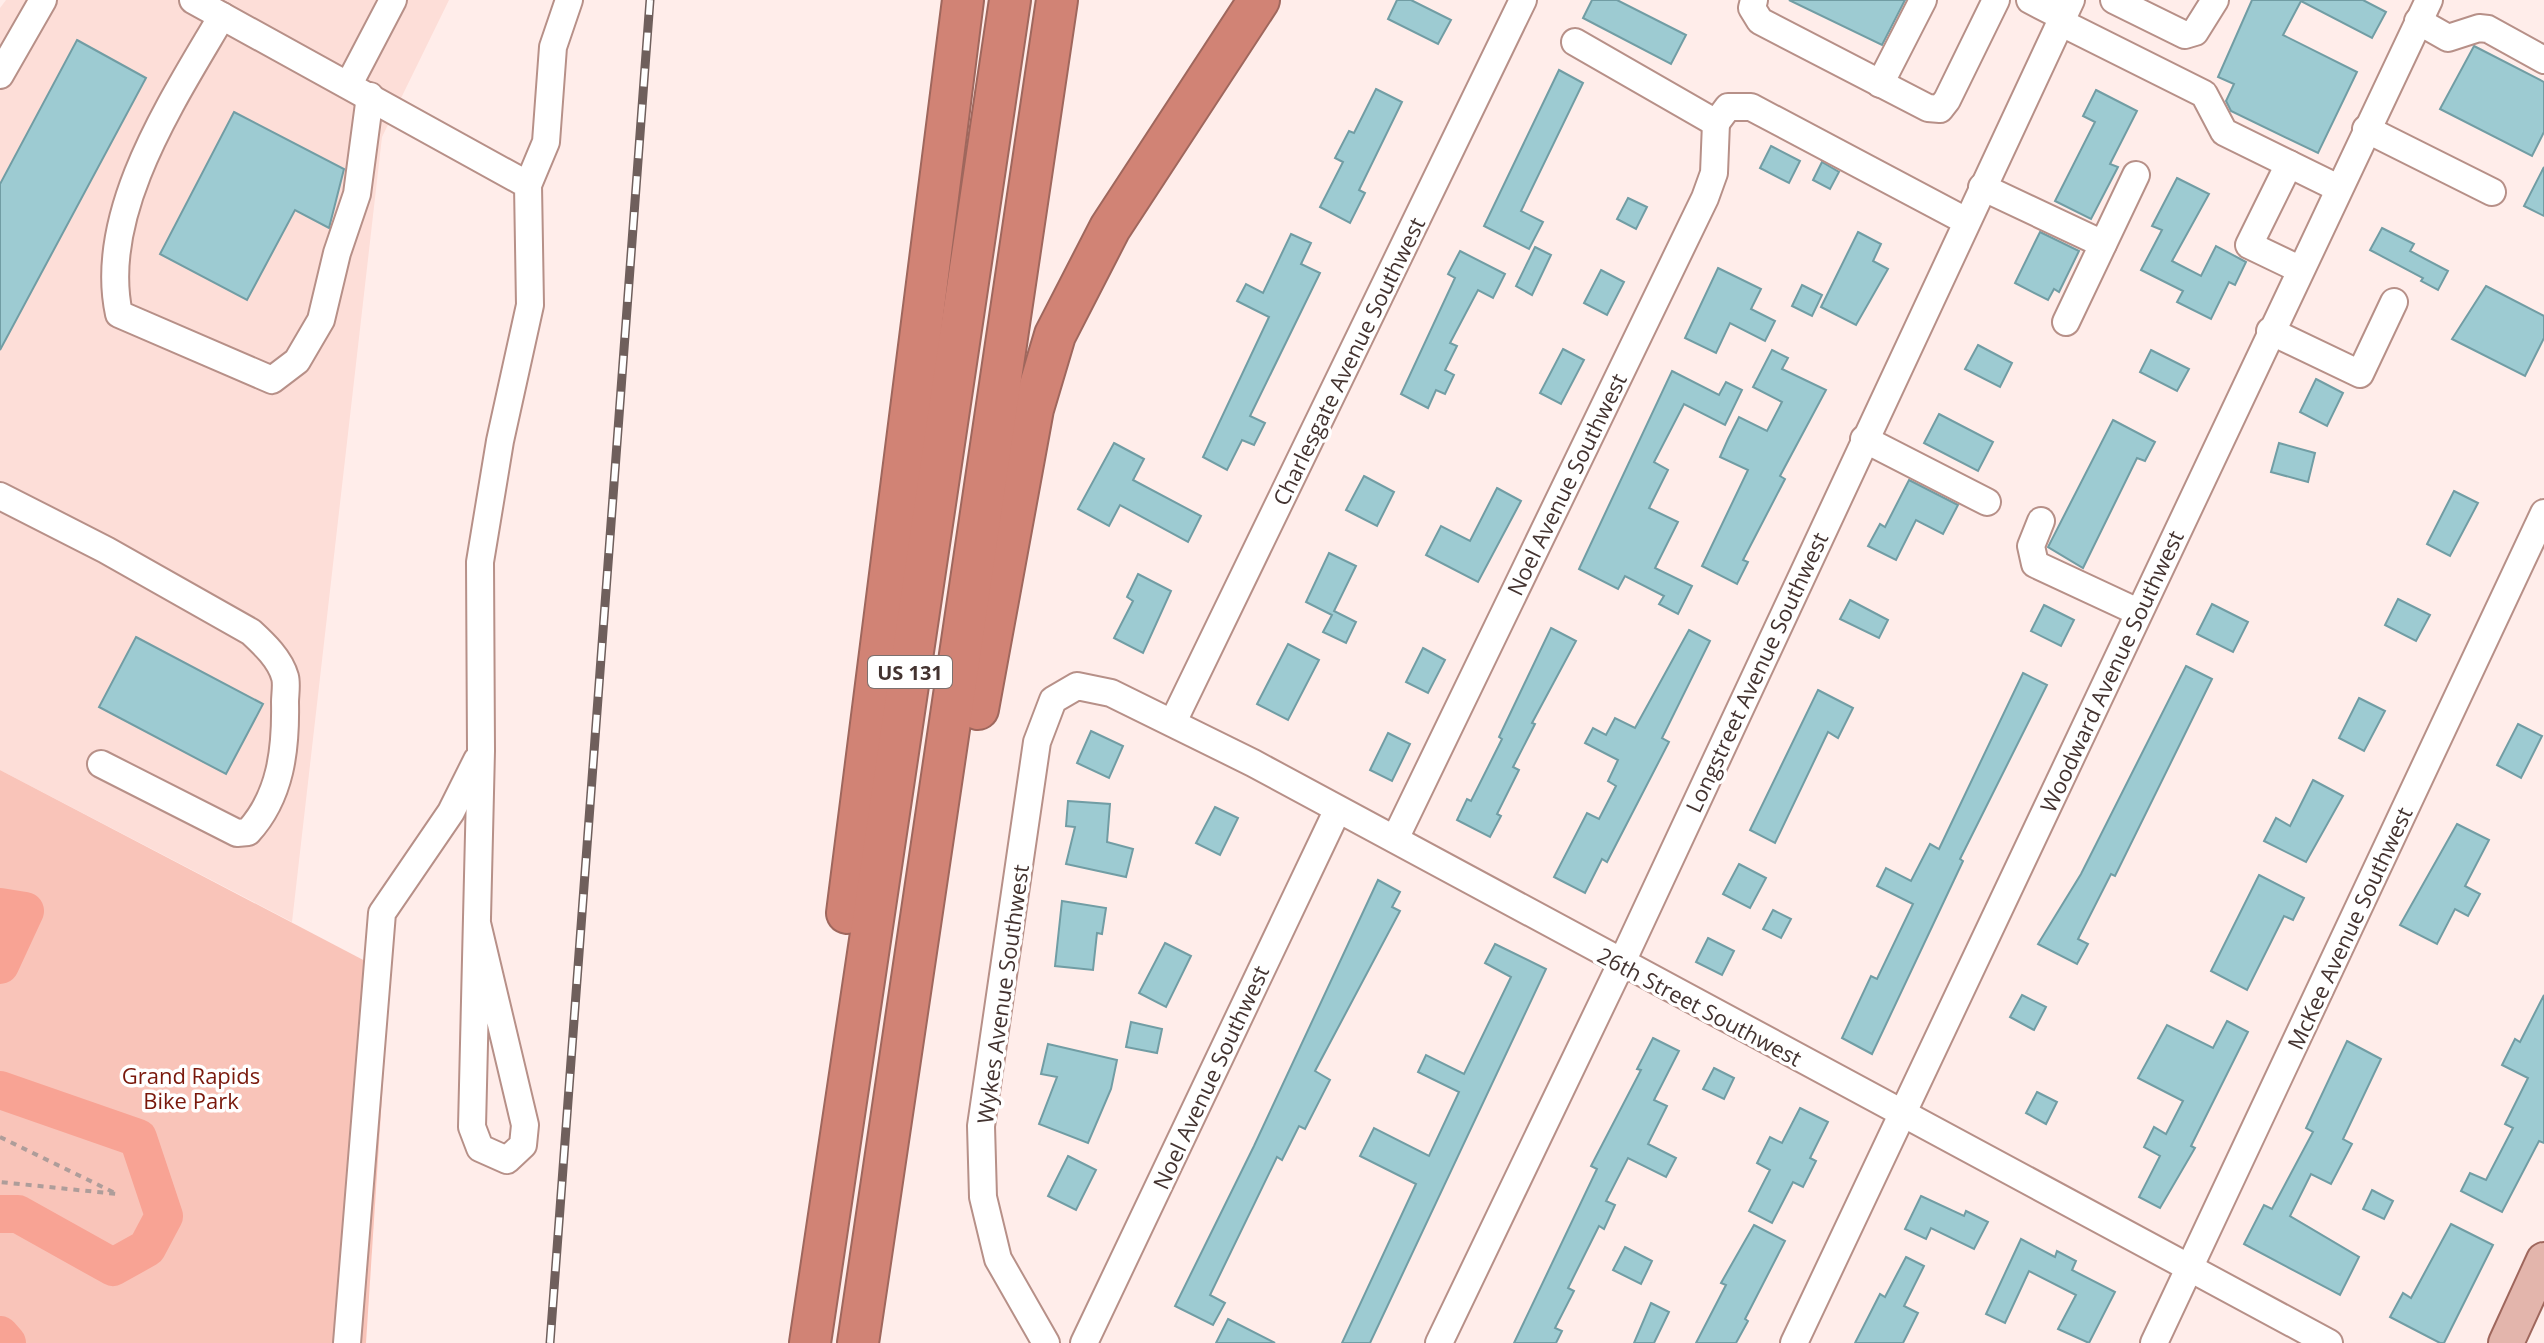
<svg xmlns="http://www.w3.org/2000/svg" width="2544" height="1343" font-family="'Open Sans',sans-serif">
	<rect width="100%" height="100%" fill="#ffedea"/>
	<!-- built -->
	<path fill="#fdded8" d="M 6,0 L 449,0 L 382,137 L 292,922 L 0,770 L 0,8 Z"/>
	<!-- green -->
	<path fill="#f9c4b9" d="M 0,770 L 390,974 L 366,1343 L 0,1343 Z"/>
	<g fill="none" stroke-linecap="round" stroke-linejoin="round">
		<!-- river -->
		<g stroke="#f8a394" stroke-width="38">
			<path d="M 0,907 L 25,911 L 0,965"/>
			<path d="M 0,1090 L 138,1138 L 164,1216 L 147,1248 L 113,1267 L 18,1214 L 0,1214"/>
			<path d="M 0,1335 L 7,1343"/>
		</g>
	</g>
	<!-- building -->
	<g fill="#9dcbd2" stroke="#719da4" stroke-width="2">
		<path d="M 1397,0 L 1411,0 L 1451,20 L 1438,44 L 1388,19 Z"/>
		<path d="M 1592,0 L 1617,0 L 1686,35 L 1671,64 L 1583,18 Z"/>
		<path d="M 1789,0 L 1905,0 L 1882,45 Z"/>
		<path d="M 2252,0 L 2363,0 L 2386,12 L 2372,38 L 2301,1 L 2283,35 L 2357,72 L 2318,153 L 2231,111 L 2226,101 L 2234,84 L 2218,77 Z"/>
		<path d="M 77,40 L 146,78 L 0,350 L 0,184 Z"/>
		<path d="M 2474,46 L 2544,82 L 2544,132 L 2532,156 L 2440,109 Z"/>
		<path d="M 1559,70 L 1583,83 L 1521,211 L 1543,222 L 1529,249 L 1484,226 Z"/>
		<path d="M 1376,89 L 1402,102 L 1359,190 L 1365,193 L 1350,223 L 1320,207 L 1343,162 L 1335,158 L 1349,131 L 1354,133 Z"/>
		<path d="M 2096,90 L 2137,111 L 2110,164 L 2118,167 L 2091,219 L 2055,201 L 2095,122 L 2083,116 Z"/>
		<path d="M 234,112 L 344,169 L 329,228 L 295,210 L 247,300 L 160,254 Z"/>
		<path d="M 1771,146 L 1800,161 L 1789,183 L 1760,168 Z"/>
		<path d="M 1822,162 L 1839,172 L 1830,189 L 1813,180 Z"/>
		<path d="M 2544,167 L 2544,216 L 2524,206 Z"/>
		<path d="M 2177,178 L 2209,194 L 2172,261 L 2201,276 L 2216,246 L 2246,262 L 2235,285 L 2229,282 L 2211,319 L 2177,302 L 2183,291 L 2141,270 L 2162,230 L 2152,226 Z"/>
		<path d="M 1628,198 L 1647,207 L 1636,229 L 1617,219 Z"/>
		<path d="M 2382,228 L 2414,244 L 2410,251 L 2448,271 L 2438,290 L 2421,281 L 2423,278 L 2370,250 Z"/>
		<path d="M 1858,232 L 1881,244 L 1873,261 L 1888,269 L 1856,325 L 1821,307 Z"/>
		<path d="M 2040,232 L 2079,251 L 2059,292 L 2054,289 L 2048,300 L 2015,283 Z"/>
		<path d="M 1291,234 L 1311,243 L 1301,264 L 1320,273 L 1250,416 L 1265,423 L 1254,445 L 1242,440 L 1227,470 L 1203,457 L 1269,317 L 1237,301 L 1246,284 L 1263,293 Z"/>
		<path d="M 1535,247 L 1551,255 L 1532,295 L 1516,286 Z"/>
		<path d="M 1460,251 L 1505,274 L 1493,298 L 1478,290 L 1450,343 L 1457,346 L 1445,370 L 1454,375 L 1445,394 L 1436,390 L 1428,408 L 1401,394 L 1455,278 L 1448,274 Z"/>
		<path d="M 1718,268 L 1761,289 L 1751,309 L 1775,321 L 1765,341 L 1730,323 L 1716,353 L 1685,338 Z"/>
		<path d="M 1601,270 L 1624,282 L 1607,315 L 1584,303 Z"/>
		<path d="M 1802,285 L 1822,295 L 1812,316 L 1792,306 Z"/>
		<path d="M 2486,286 L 2544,316 L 2544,338 L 2525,376 L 2452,339 Z"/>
		<path d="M 1978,345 L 2012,363 L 2000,387 L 1965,369 Z"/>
		<path d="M 1563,349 L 1584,360 L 1561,404 L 1540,393 Z"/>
		<path d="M 1772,350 L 1788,358 L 1782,369 L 1826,390 L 1780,476 L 1785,479 L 1743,560 L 1748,562 L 1737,584 L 1702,566 L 1748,470 L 1720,457 L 1728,439 L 1739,417 L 1767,431 L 1782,402 L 1753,387 Z"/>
		<path d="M 2151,350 L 2189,369 L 2177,391 L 2140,372 Z"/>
		<path d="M 1672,371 L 1719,395 L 1726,382 L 1742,390 L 1725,425 L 1684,404 L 1654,462 L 1668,470 L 1649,508 L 1678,522 L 1655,568 L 1692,586 L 1678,614 L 1659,604 L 1664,596 L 1625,576 L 1618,589 L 1579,569 Z"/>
		<path d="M 2316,379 L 2343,393 L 2327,426 L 2300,412 Z"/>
		<path d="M 1939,414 L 1993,442 L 1978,471 L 1924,443 Z"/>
		<path d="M 2113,420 L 2155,442 L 2145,461 L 2137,458 L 2083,568 L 2048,547 Z"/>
		<path d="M 1114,443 L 1144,459 L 1133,480 L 1201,516 L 1188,542 L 1120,505 L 1109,526 L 1078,509 Z"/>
		<path d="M 2279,443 L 2315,453 L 2308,482 L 2271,472 Z"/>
		<path d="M 1364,476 L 1394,492 L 1377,526 L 1346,510 Z"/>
		<path d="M 1909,480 L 1958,505 L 1943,534 L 1916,520 L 1896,560 L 1868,546 L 1880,524 L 1885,527 Z"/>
		<path d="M 1497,488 L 1521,501 L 1478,582 L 1426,555 L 1441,526 L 1470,541 Z"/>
		<path d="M 2454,491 L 2478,503 L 2450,556 L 2427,544 Z"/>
		<path d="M 1329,553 L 1356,566 L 1334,611 L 1356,622 L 1346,643 L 1323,632 L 1332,615 L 1306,602 Z"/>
		<path d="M 1138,574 L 1171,591 L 1143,653 L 1114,638 L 1133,601 L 1127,597 Z"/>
		<path d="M 2398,599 L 2430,615 L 2416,641 L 2385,625 Z"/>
		<path d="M 1850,600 L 1888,620 L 1879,638 L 1840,619 Z"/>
		<path d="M 2212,604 L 2248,622 L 2233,652 L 2197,634 Z"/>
		<path d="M 2044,605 L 2074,620 L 2061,646 L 2031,631 Z"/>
		<path d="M 1551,628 L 1576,641 L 1532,723 L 1535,724 L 1513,767 L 1519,770 L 1497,814 L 1501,816 L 1490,837 L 1457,820 L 1467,799 L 1471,801 L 1502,739 L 1499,737 Z"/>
		<path d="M 1689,630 L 1710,641 L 1662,738 L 1669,742 L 1607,862 L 1602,859 L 1585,893 L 1554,877 L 1587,813 L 1599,819 L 1616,786 L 1608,781 L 1618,760 L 1585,743 L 1593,728 L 1606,735 L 1615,718 L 1635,728 Z"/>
		<path d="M 136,637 L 263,704 L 226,774 L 99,707 Z"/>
		<path d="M 1288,644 L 1319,660 L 1288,720 L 1257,704 Z"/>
		<path d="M 1423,648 L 1445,660 L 1428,693 L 1406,682 Z"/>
		<path d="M 2186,666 L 2212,679 L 2115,876 L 2111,874 L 2078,939 L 2088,944 L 2077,964 L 2038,944 L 2081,874 Z"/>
		<path d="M 2023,673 L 2047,685 L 1960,859 L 1963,861 L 1872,1054 L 1842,1038 L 1871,976 L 1877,979 L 1913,904 L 1877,886 L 1886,868 L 1911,881 L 1930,844 L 1939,849 Z"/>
		<path d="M 1818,690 L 1853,708 L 1838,738 L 1828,732 L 1775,843 L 1750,830 Z"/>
		<path d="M 2359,698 L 2385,711 L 2364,751 L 2339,738 Z"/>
		<path d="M 2518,724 L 2542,736 L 2521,778 L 2497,765 Z"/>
		<path d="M 1091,731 L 1123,746 L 1109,778 L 1077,763 Z"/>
		<path d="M 1388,733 L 1410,744 L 1392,781 L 1370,770 Z"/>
		<path d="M 2313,780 L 2343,796 L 2306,862 L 2264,841 L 2276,818 L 2290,826 Z"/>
		<path d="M 1068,801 L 1110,804 L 1107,842 L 1133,849 L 1126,877 L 1066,864 L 1075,827 L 1066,826 Z"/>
		<path d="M 1215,807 L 1238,818 L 1220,855 L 1196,843 Z"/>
		<path d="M 2457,824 L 2489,840 L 2465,886 L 2480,894 L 2468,916 L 2455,909 L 2437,944 L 2400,925 Z"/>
		<path d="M 1739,864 L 1766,878 L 1750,908 L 1723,894 Z"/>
		<path d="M 2259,875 L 2304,898 L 2293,920 L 2284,916 L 2247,990 L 2211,971 Z"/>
		<path d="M 1378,880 L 1400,892 L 1392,907 L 1400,911 L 1315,1071 L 1330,1080 L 1305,1129 L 1299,1126 L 1282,1160 L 1277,1157 L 1210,1295 L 1225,1303 L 1213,1325 L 1175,1306 L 1254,1146 Z"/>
		<path d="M 1062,901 L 1106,908 L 1102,934 L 1097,933 L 1093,970 L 1055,966 Z"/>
		<path d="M 1773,910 L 1791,919 L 1781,938 L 1763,929 Z"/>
		<path d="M 1708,938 L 1734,951 L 1722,975 L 1696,962 Z"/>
		<path d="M 1165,943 L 1191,956 L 1166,1007 L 1139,993 Z"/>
		<path d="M 1495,944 L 1546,969 L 1370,1343 L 1342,1343 L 1416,1184 L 1360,1156 L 1374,1128 L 1429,1156 L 1459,1092 L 1418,1072 L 1426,1055 L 1464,1074 L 1511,977 L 1485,963 Z"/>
		<path d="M 2022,995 L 2046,1007 L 2034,1030 L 2010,1017 Z"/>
		<path d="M 2544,995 L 2544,1143 L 2539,1141 L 2502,1212 L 2461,1191 L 2470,1173 L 2486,1180 L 2513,1128 L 2505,1124 L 2528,1078 L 2502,1065 L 2515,1039 L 2520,1042 Z"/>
		<path d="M 2227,1021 L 2248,1032 L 2191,1146 L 2195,1148 L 2160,1208 L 2139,1197 L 2160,1156 L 2144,1147 L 2154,1127 L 2166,1134 L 2183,1101 L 2138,1078 L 2167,1025 L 2213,1048 Z"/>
		<path d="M 1131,1022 L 1162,1029 L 1157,1053 L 1126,1047 Z"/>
		<path d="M 1653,1038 L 1679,1051 L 1654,1100 L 1667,1106 L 1648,1144 L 1676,1158 L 1666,1177 L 1628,1158 L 1606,1201 L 1615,1205 L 1604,1229 L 1599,1226 L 1568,1288 L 1574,1291 L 1555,1328 L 1562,1331 L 1556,1343 L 1514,1343 L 1597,1169 L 1591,1166 L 1641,1070 L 1637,1069 Z"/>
		<path d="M 2347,1041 L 2381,1059 L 2343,1139 L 2352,1144 L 2331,1184 L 2311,1174 L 2290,1216 L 2359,1257 L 2340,1295 L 2244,1244 L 2264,1205 L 2272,1209 L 2313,1132 L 2306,1128 Z"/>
		<path d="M 1048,1044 L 1117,1060 L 1111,1089 L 1088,1143 L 1039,1124 L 1057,1077 L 1041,1074 Z"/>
		<path d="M 1714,1068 L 1734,1078 L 1724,1099 L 1703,1089 Z"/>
		<path d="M 2037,1092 L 2057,1102 L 2046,1124 L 2026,1113 Z"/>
		<path d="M 1800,1108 L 1828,1122 L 1810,1158 L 1816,1161 L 1803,1187 L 1793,1182 L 1772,1223 L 1749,1211 L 1770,1170 L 1757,1163 L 1770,1137 L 1782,1143 Z"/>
		<path d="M 1068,1156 L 1096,1170 L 1076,1210 L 1048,1196 Z"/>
		<path d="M 2372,1190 L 2393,1201 L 2384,1219 L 2363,1209 Z"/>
		<path d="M 1921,1196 L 1964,1216 L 1966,1211 L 1988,1222 L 1974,1249 L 1931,1228 L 1926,1239 L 1905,1229 Z"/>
		<path d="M 2451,1224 L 2493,1245 L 2444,1343 L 2440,1343 L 2390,1317 L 2403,1293 L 2411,1298 Z"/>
		<path d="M 1754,1225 L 1785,1241 L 1745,1319 L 1748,1321 L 1736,1343 L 1696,1343 L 1726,1285 L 1721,1283 Z"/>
		<path d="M 2021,1239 L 2055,1257 L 2057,1251 L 2076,1261 L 2072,1270 L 2115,1292 L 2089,1343 L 2058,1329 L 2076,1295 L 2029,1271 L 2005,1323 L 1986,1314 Z"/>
		<path d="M 1625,1247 L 1652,1261 L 1641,1284 L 1613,1270 Z"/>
		<path d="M 1906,1257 L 1924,1266 L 1904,1306 L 1918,1313 L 1903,1343 L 1855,1343 L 1880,1294 L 1885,1297 Z"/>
		<path d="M 1651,1303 L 1669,1312 L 1654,1343 L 1634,1343 Z"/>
		<path d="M 1228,1319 L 1275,1343 L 1216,1343 Z"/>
	</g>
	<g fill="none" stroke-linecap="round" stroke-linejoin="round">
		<defs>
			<g id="minor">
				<path d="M 193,0 L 528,185 L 530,305 L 500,441 L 480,562 L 481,751 L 472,1127 L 480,1148 L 507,1160 L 523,1145 L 525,1125 L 477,923"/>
				<path d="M 1754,0 L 1752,8 L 1760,21 L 1928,108 L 1940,109 L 1947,100 L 1996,0"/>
				<path d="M 2030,0 L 2063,17"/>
				<path d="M 2114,0 L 2185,35 L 2195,32 L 2215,0"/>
				<path d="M 222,16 C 173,100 97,213 119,314 L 272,380 L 297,361 L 321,320 L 337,253 L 357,194 L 370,96"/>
				<path d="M 2418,21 L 2448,38 L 2479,28 L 2488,29 L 2544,60"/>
				<path d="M 2060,22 L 2204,94 L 2224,132 L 2338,188"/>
				<path d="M 1575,42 L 1716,123"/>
				<path d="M 0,75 L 43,0"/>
				<path d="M 349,84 L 393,0"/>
				<path d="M 1880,84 L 1923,0"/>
				<path d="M 1716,123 L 1728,107 L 1751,107 L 1966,221"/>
				<path d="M 2366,129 L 2492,192"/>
				<path d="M 2289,164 L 2249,245 L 2299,269"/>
				<path d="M 528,185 L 546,142 L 553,47 L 569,0"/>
				<path d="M 1982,187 L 2103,244"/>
				<path d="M 2066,322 L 2136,175"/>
				<path d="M 2270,331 L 2360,374 L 2394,302"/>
				<path d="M 1864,439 L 1987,502"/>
				<path d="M 0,496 L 106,550 L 251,632 C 264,644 280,659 285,677 C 287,684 285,695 285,702 C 286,749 281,796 248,832 L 237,833 L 101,764"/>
				<path d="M 2041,521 L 2031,546 L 2035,564 L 2138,612"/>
				<path d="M 1173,722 L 1523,0"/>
				<path d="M 1395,839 L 1705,198 L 1714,173 L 1716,123"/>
				<path d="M 347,1343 L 382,913 L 451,812 L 477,760"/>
				<path d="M 1046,1343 L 998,1259 L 983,1197 L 981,1126 L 1037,742 L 1053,700 L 1077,686 L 1111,693 L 1253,763 L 2329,1343"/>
				<path d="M 1084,1343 L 1337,811"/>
				<path d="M 1439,1343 L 1621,964 L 2071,0"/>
				<path d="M 1794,1343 L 2429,0"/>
				<path d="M 2154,1343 L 2544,513"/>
			</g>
			<path id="major" d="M 2506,1343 L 2544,1260"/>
			<g id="highway">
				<path d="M 978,709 L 1033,409 L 1055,335 L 1110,228 L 1259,0"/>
				<path d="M 847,913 L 963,0"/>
				<path d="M 810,1343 L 1010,0"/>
				<path d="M 858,1343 L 1057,0"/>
			</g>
		</defs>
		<!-- minor casing -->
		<use href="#minor" stroke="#b79088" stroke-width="30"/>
		<!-- major casing -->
		<use href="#major" stroke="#9f675d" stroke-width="38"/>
		<!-- highway casing -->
		<use href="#highway" stroke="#9f675d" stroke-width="44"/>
		<!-- path -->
		<path stroke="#ae9d9a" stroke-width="4" stroke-dasharray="6 6" stroke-linecap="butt" d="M 0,1137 L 117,1194 L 0,1182"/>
		<!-- minor -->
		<use href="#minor" stroke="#fff" stroke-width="26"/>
		<!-- major -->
		<use href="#major" stroke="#e3b5ac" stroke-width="34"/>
		<!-- highway -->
		<use href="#highway" stroke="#d18375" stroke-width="40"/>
		<defs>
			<path id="rail" d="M 550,1343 L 650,0"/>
		</defs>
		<!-- rail casing -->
		<use href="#rail" stroke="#6f5f5c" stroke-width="9"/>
		<!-- rail -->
		<use href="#rail" stroke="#fff" stroke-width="6" stroke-dasharray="18" stroke-linecap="butt"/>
	</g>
	<g text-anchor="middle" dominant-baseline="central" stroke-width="7" stroke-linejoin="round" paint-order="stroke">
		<!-- shield labels -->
		<rect fill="#fff" stroke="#7b706e" stroke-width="2" x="868" y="656" width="84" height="32" rx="6"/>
		<g font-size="20" font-weight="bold" fill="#433330">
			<text x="910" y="672">US 131</text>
		</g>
		<!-- street labels -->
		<g font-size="22" fill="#433330" stroke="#fff">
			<text transform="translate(1348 361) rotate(-64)">Charlesgate Avenue Southwest</text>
			<text transform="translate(1566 484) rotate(-64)">Noel Avenue Southwest</text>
			<text transform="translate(2111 671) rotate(-65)">Woodward Avenue Southwest</text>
			<text transform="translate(1756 672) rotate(-65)">Longstreet Avenue Southwest</text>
			<text transform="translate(2349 928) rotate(-65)">McKee Avenue Southwest</text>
			<text transform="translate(1002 994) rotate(-82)">Wykes Avenue Southwest</text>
			<text transform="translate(1700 1006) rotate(28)">26th Street Southwest</text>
			<text transform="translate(1210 1077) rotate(-65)">Noel Avenue Southwest</text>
		</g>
		<!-- park labels -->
		<g font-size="22" fill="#79180b" stroke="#fff">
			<text x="191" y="1075">Grand Rapids<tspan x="191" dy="25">Bike Park</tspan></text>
		</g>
	</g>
</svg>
